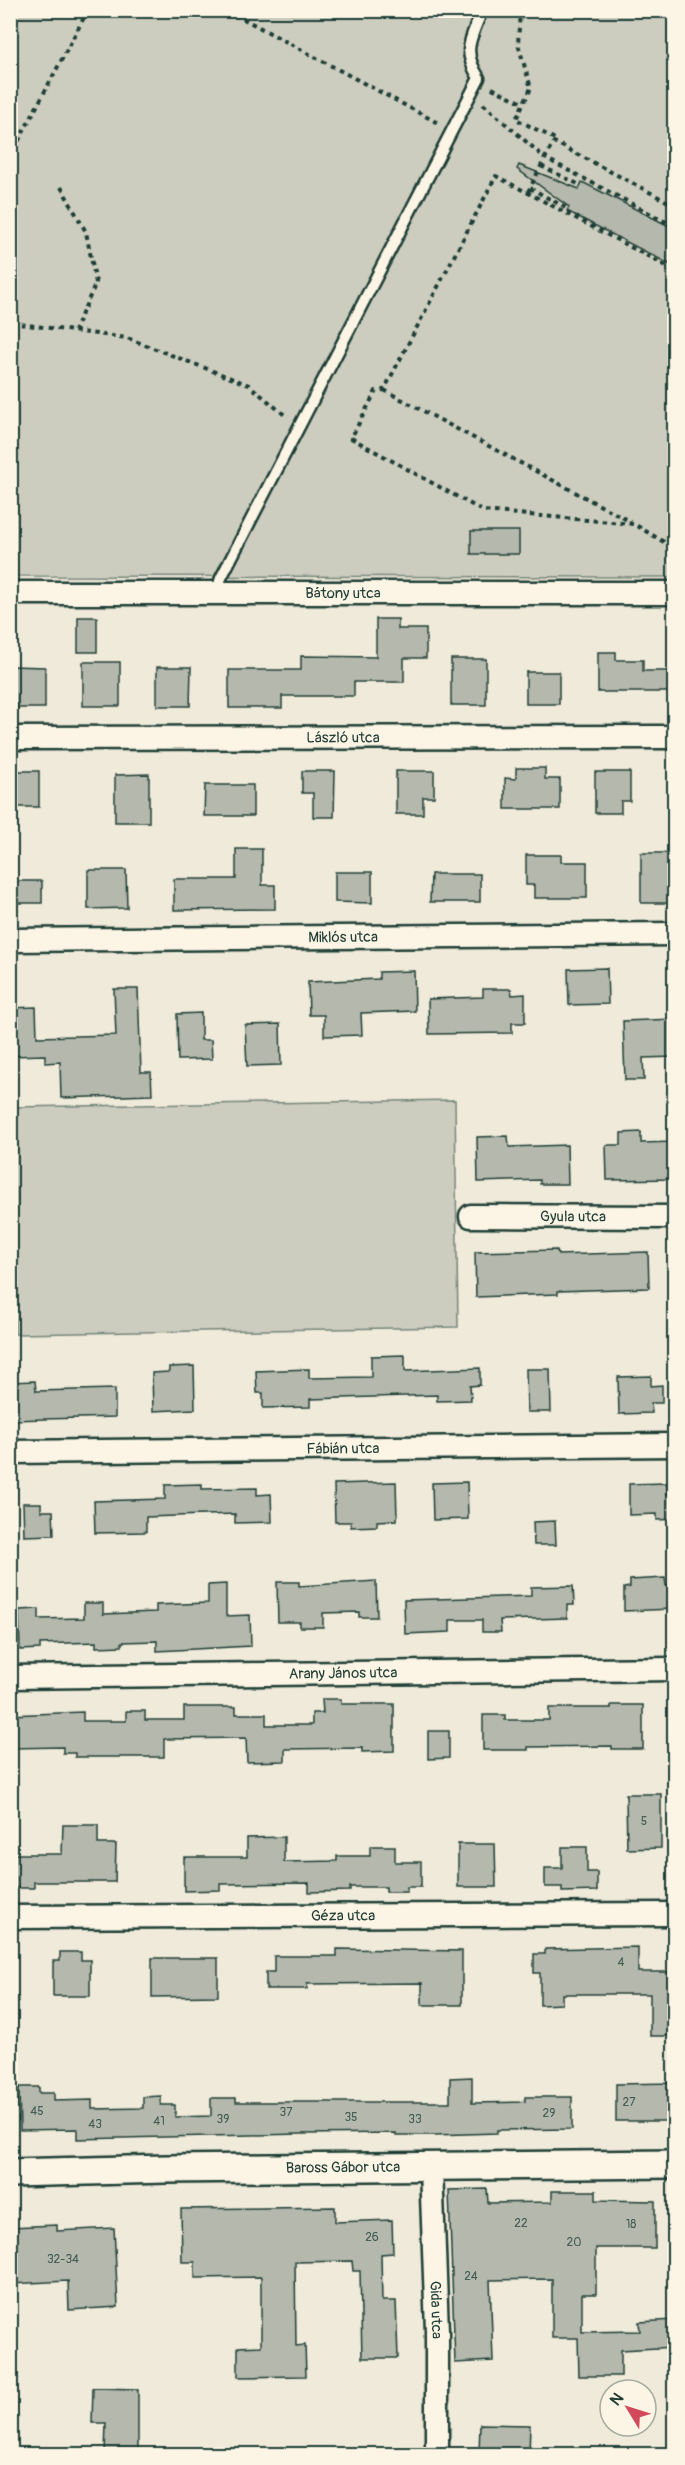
<svg xmlns="http://www.w3.org/2000/svg" width="685" height="2465" font-family="Pangolin,sans-serif">
	<rect width="100%" height="100%" fill="#efeada"/>
	<filter id="ink" filterUnits="userSpaceOnUse"><feTurbulence type="fractalNoise" baseFrequency=".0167" numOctaves="2"/><feDisplacementMap in="SourceGraphic" scale="12" xChannelSelector="R" yChannelSelector="G"/><feConvolveMatrix kernelMatrix="1 2 1 2 8 2 1 2 1" color-interpolation-filters="sRGB"/></filter>
	<g filter="url(#ink)">
		<!-- green -->
		<g fill="#cccdbf" stroke="#76857a" stroke-width="1.5">
			<path d="M 11,11 L 674,11 L 674,577 L 11,576 Z"/>
			<path d="M 455,1100 L 458,1327 L 15,1334 L 12,1107 Z"/>
		</g>
		<!-- building -->
		<g fill="#b5b9ad" stroke="#1f3d34" stroke-width="1.5">
			<path d="M 519,165 L 579,189 L 582,182 L 675,229 L 675,267 L 567,211 L 569,207 L 517,169 Z"/>
			<rect x="471" y="531" width="48" height="23"/>
			<rect x="78" y="617" width="19" height="35"/>
			<path d="M 376,619 L 398,619 L 398,629 L 426,629 L 426,658 L 404,658 L 404,682 L 354,682 L 354,696 L 282,696 L 282,708 L 229,708 L 229,670 L 301,670 L 301,656 L 376,657 Z"/>
			<path d="M 598,652 L 616,652 L 616,660 L 643,660 L 643,671 L 675,671 L 675,692 L 598,692 Z"/>
			<rect x="451" y="659" width="35" height="46"/>
			<rect x="83" y="662" width="37" height="44"/>
			<path d="M 10,666 L 45,667 L 45,708 L 10,708 Z"/>
			<path d="M 157,667 L 191,667 L 190,706 L 157,706 Z"/>
			<rect x="526" y="672" width="33" height="32"/>
			<path d="M 516,768 L 545,768 L 545,779 L 560,779 L 560,809 L 505,809 L 505,778 L 516,779 Z"/>
			<rect x="18" y="771" width="21" height="36"/>
			<path d="M 302,771 L 335,771 L 334,817 L 313,817 L 313,793 L 302,793 Z"/>
			<path d="M 396,771 L 434,771 L 434,797 L 423,797 L 423,814 L 396,814 Z"/>
			<path d="M 595,772 L 630,772 L 630,801 L 621,801 L 621,813 L 595,813 Z"/>
			<path d="M 149,774 L 149,822 L 115,822 L 115,775 Z"/>
			<path d="M 205,785 L 253,785 L 253,816 L 204,816 Z"/>
			<path d="M 236,849 L 262,849 L 262,885 L 275,885 L 275,909 L 174,910 L 174,879 L 236,879 Z"/>
			<rect x="641" y="853" width="29" height="50"/>
			<path d="M 526,855 L 561,855 L 561,862 L 587,862 L 587,898 L 534,898 L 534,885 L 526,885 Z"/>
			<path d="M 88,870 L 126,870 L 127,908 L 88,909 Z"/>
			<path d="M 335,872 L 372,872 L 372,903 L 335,902 Z"/>
			<path d="M 431,874 L 480,874 L 480,902 L 430,902 Z"/>
			<rect x="16" y="881" width="26" height="22"/>
			<path d="M 607,968 L 608,1004 L 569,1005 L 568,969 Z"/>
			<path d="M 414,971 L 415,1011 L 361,1013 L 362,1035 L 324,1036 L 324,1015 L 309,1015 L 308,982 L 379,979 L 379,972 Z"/>
			<path d="M 114,989 L 138,989 L 141,1072 L 151,1072 L 152,1095 L 61,1098 L 60,1062 L 45,1063 L 45,1055 L 10,1056 L 10,1008 L 36,1007 L 37,1037 L 116,1035 Z"/>
			<path d="M 483,989 L 511,989 L 512,995 L 525,994 L 525,1023 L 512,1023 L 512,1033 L 429,1034 L 428,999 L 483,997 Z"/>
			<path d="M 201,1013 L 201,1040 L 211,1040 L 212,1059 L 178,1060 L 177,1014 Z"/>
			<path d="M 675,1019 L 675,1057 L 643,1058 L 644,1080 L 625,1080 L 623,1021 Z"/>
			<path d="M 280,1024 L 281,1065 L 247,1066 L 245,1025 Z"/>
			<path d="M 641,1132 L 641,1143 L 675,1142 L 675,1179 L 607,1180 L 606,1145 L 621,1145 L 621,1133 Z"/>
			<path d="M 508,1136 L 509,1147 L 567,1145 L 568,1184 L 540,1184 L 540,1180 L 478,1182 L 477,1137 Z"/>
			<path d="M 557,1250 L 558,1255 L 648,1252 L 649,1288 L 558,1291 L 558,1294 L 476,1297 L 475,1252 Z"/>
			<path d="M 405,1355 L 405,1371 L 480,1368 L 480,1385 L 470,1386 L 471,1400 L 437,1401 L 437,1395 L 310,1399 L 310,1407 L 263,1408 L 263,1393 L 257,1393 L 256,1371 L 309,1369 L 309,1378 L 371,1377 L 371,1356 Z"/>
			<path d="M 194,1366 L 195,1409 L 153,1411 L 152,1373 L 169,1372 L 169,1367 Z"/>
			<path d="M 526,1369 L 550,1369 L 551,1412 L 527,1412 Z"/>
			<path d="M 651,1376 L 651,1386 L 662,1385 L 662,1403 L 651,1403 L 652,1413 L 619,1414 L 618,1377 Z"/>
			<path d="M 35,1381 L 36,1391 L 115,1389 L 115,1417 L 10,1420 L 10,1382 Z"/>
			<path d="M 396,1482 L 397,1520 L 377,1521 L 377,1526 L 351,1527 L 351,1522 L 335,1522 L 334,1484 Z"/>
			<path d="M 467,1482 L 468,1519 L 433,1520 L 432,1483 Z"/>
			<path d="M 667,1483 L 667,1494 L 675,1493 L 675,1519 L 657,1520 L 657,1514 L 629,1515 L 629,1484 Z"/>
			<path d="M 202,1484 L 202,1489 L 257,1488 L 257,1495 L 271,1494 L 272,1522 L 235,1523 L 235,1514 L 146,1517 L 146,1532 L 95,1533 L 94,1501 L 165,1499 L 165,1485 Z"/>
			<path d="M 23,1503 L 41,1503 L 41,1511 L 53,1511 L 54,1535 L 24,1536 Z"/>
			<path d="M 555,1521 L 556,1545 L 534,1545 L 533,1522 Z"/>
			<path d="M 665,1578 L 666,1586 L 673,1586 L 673,1609 L 624,1611 L 624,1588 L 630,1587 L 630,1580 Z"/>
			<path d="M 376,1581 L 377,1617 L 359,1617 L 359,1612 L 323,1613 L 323,1627 L 300,1627 L 300,1622 L 278,1622 L 277,1582 L 299,1582 L 299,1586 Z"/>
			<path d="M 226,1584 L 226,1616 L 250,1615 L 251,1646 L 157,1651 L 157,1641 L 122,1642 L 122,1646 L 96,1647 L 96,1642 L 40,1644 L 40,1649 L 20,1650 L 19,1610 L 39,1609 L 39,1619 L 84,1618 L 84,1603 L 103,1603 L 103,1614 L 156,1612 L 156,1605 L 208,1603 L 208,1585 Z"/>
			<path d="M 573,1586 L 574,1605 L 567,1605 L 567,1618 L 500,1620 L 501,1632 L 482,1632 L 482,1620 L 450,1620 L 450,1632 L 405,1634 L 404,1600 L 531,1596 L 531,1587 Z"/>
			<path d="M 322,1699 L 341,1699 L 341,1704 L 394,1704 L 394,1751 L 362,1752 L 362,1748 L 285,1749 L 285,1761 L 247,1762 L 246,1738 L 164,1739 L 164,1757 L 75,1757 L 75,1753 L 63,1753 L 63,1747 L 10,1748 L 10,1715 L 83,1712 L 83,1721 L 126,1721 L 126,1711 L 145,1711 L 145,1720 L 184,1720 L 184,1707 L 236,1707 L 236,1714 L 266,1714 L 266,1725 L 312,1725 L 312,1713 L 323,1713 Z"/>
			<path d="M 611,1705 L 643,1705 L 643,1749 L 612,1749 L 612,1746 L 528,1747 L 528,1750 L 483,1750 L 483,1715 L 505,1715 L 505,1720 L 549,1720 L 549,1708 L 611,1708 Z"/>
			<path d="M 428,1731 L 449,1731 L 449,1758 L 428,1759 Z"/>
			<path d="M 626,1794 L 661,1794 L 661,1848 L 627,1849 Z"/>
			<path d="M 63,1825 L 98,1825 L 98,1844 L 116,1844 L 115,1882 L 34,1882 L 34,1888 L 10,1888 L 10,1854 L 62,1854 Z"/>
			<path d="M 284,1837 L 284,1862 L 337,1861 L 337,1856 L 370,1856 L 370,1846 L 395,1846 L 395,1862 L 421,1862 L 421,1887 L 407,1887 L 407,1892 L 386,1892 L 386,1887 L 350,1887 L 350,1891 L 309,1892 L 309,1883 L 220,1884 L 220,1890 L 184,1891 L 184,1857 L 247,1857 L 247,1838 Z"/>
			<path d="M 458,1844 L 495,1844 L 496,1887 L 458,1887 Z"/>
			<path d="M 562,1847 L 587,1847 L 587,1872 L 597,1872 L 597,1891 L 562,1892 L 562,1887 L 545,1887 L 545,1868 L 562,1868 Z"/>
			<path d="M 638,1947 L 638,1972 L 672,1972 L 673,2036 L 650,2036 L 650,1994 L 562,1994 L 562,2004 L 540,2005 L 540,1973 L 534,1973 L 534,1954 L 545,1954 L 545,1949 Z"/>
			<path d="M 337,1949 L 462,1951 L 462,2005 L 422,2005 L 422,1983 L 307,1984 L 307,1989 L 266,1989 L 266,1972 L 274,1972 L 274,1956 L 337,1956 Z"/>
			<path d="M 60,1952 L 81,1952 L 81,1960 L 90,1960 L 90,1996 L 53,1996 L 53,1961 L 60,1961 Z"/>
			<path d="M 152,1958 L 218,1958 L 218,1996 L 152,1997 Z"/>
			<path d="M 472,2077 L 472,2103 L 525,2102 L 525,2097 L 572,2097 L 572,2129 L 497,2130 L 497,2133 L 433,2135 L 396,2135 L 396,2133 L 300,2134 L 77,2139 L 77,2129 L 20,2130 L 19,2087 L 39,2087 L 39,2093 L 54,2093 L 54,2101 L 92,2100 L 92,2109 L 143,2108 L 143,2097 L 161,2096 L 161,2105 L 175,2105 L 175,2117 L 211,2116 L 211,2098 L 236,2098 L 236,2102 L 450,2102 L 450,2078 Z"/>
			<path d="M 675,2083 L 675,2121 L 616,2121 L 616,2084 Z"/>
			<path d="M 487,2189 L 488,2203 L 552,2202 L 552,2191 L 596,2191 L 596,2200 L 655,2201 L 655,2248 L 596,2248 L 596,2294 L 582,2294 L 582,2332 L 640,2331 L 639,2322 L 675,2320 L 675,2347 L 621,2350 L 621,2376 L 579,2376 L 578,2338 L 552,2338 L 552,2279 L 490,2280 L 493,2361 L 455,2363 L 449,2190 Z"/>
			<path d="M 335,2207 L 335,2222 L 392,2220 L 393,2253 L 381,2254 L 382,2301 L 396,2301 L 398,2358 L 362,2358 L 360,2271 L 353,2271 L 352,2261 L 295,2262 L 296,2346 L 305,2345 L 306,2376 L 238,2377 L 238,2347 L 261,2346 L 261,2277 L 195,2278 L 195,2262 L 182,2262 L 181,2209 Z"/>
			<path d="M 57,2225 L 57,2231 L 114,2228 L 118,2307 L 69,2310 L 68,2281 L 10,2284 L 10,2227 Z"/>
			<path d="M 93,2388 L 138,2389 L 138,2454 L 105,2454 L 106,2423 L 92,2423 Z"/>
			<path d="M 480,2424 L 530,2425 L 529,2454 L 479,2454 Z"/>
		</g>
		<g fill="none" stroke-linecap="round" stroke-linejoin="round">
			<defs>
				<path id="service" d="M 216,594 L 221,578 L 479,78 C 461,49 471,40 482,10"/>
				<g id="minor">
					<path id="s1" d="M 10,593 L 674,593"/>
					<path id="s2" d="M 10,738 L 674,737"/>
					<path id="s3" d="M 10,940 L 674,934"/>
					<path id="s4" d="M 471,1216 L 674,1217"/>
					<path id="s5" d="M 10,1452 L 674,1445"/>
					<path id="s6" d="M 10,1677 L 674,1669"/>
					<path id="s7" d="M 10,1917 L 674,1914"/>
					<path id="s8" d="M 431,2168 L 437,2331 L 437,2454"/>
				</g>
				<g id="tertiary">
					<path id="s9" d="M 10,2173 L 166,2169 L 674,2164"/>
				</g>
			</defs>
			<!-- service casing -->
			<use href="#service" stroke="#1f3d34" stroke-width="15"/>
			<!-- minor casing -->
			<use href="#minor" stroke="#1f3d34" stroke-width="27"/>
			<!-- tertiary casing -->
			<use href="#tertiary" stroke="#1f3d34" stroke-width="32"/>
			<!-- path -->
			<g stroke="#1f3d34" stroke-width="4" stroke-dasharray="4.5 4.5" stroke-linecap="butt">
				<path d="M 227,10 L 438,123"/>
				<path d="M 520,10 L 518,44 L 531,88 L 516,119 L 555,139 L 554,142"/>
				<path d="M 492,88 L 523,103"/>
				<path d="M 483,104 L 545,158 L 554,142 L 674,205"/>
				<path d="M 10,157 L 88,10"/>
				<path d="M 541,166 L 580,185"/>
				<path d="M 61,187 L 86,232 L 96,283 L 74,331"/>
				<path d="M 530,188 L 568,209"/>
				<path d="M 528,192 L 545,158 L 674,226"/>
				<path d="M 674,270 L 496,176 L 384,390 L 376,391 L 351,438 L 483,511 L 634,524 L 674,548"/>
				<path d="M 12,323 L 127,338 L 249,385 L 287,417"/>
				<path d="M 384,390 L 631,522"/>
			</g>
			<!-- service -->
			<use href="#service" stroke="#fcf5e5" stroke-width="10"/>
			<!-- minor -->
			<use href="#minor" stroke="#fcf5e5" stroke-width="22"/>
			<!-- tertiary -->
			<use href="#tertiary" stroke="#fcf5e5" stroke-width="27"/>
		</g>
	</g>
	<g text-anchor="middle" dominant-baseline="central" stroke-width="4.5" stroke-linejoin="round" paint-order="stroke">
		<!-- number labels -->
		<g font-size="12" fill="#445c52">
			<text x="644" y="1821">5</text>
			<text x="621" y="1962">4</text>
			<text x="629" y="2102">27</text>
			<text x="37" y="2111">45</text>
			<text x="286" y="2112">37</text>
			<text x="549" y="2113">29</text>
			<text x="351" y="2117">35</text>
			<text x="223" y="2119">39</text>
			<text x="415" y="2119">33</text>
			<text x="159" y="2121">41</text>
			<text x="95" y="2124">43</text>
			<text x="521" y="2223">22</text>
			<text x="631" y="2224">18</text>
			<text x="372" y="2237">26</text>
			<text x="574" y="2242">20</text>
			<text x="63" y="2259">32-34</text>
			<text x="471" y="2276">24</text>
		</g>
		<!-- street labels -->
		<g font-size="15" fill="#1f3d34" stroke="#fcf5e5">
			<text stroke="none"><textPath href="#s1" startOffset="333">Bátony utca</textPath></text>
			<text stroke="none"><textPath href="#s2" startOffset="333">László utca</textPath></text>
			<text stroke="none"><textPath href="#s3" startOffset="333">Miklós utca</textPath></text>
			<text stroke="none"><textPath href="#s4" startOffset="102">Gyula utca</textPath></text>
			<text stroke="none"><textPath href="#s5" startOffset="333">Fábián utca</textPath></text>
			<text stroke="none"><textPath href="#s6" startOffset="333">Arany János utca</textPath></text>
			<text stroke="none"><textPath href="#s7" startOffset="333">Géza utca</textPath></text>
			<text stroke="none"><textPath href="#s9" startOffset="333">Baross Gábor utca</textPath></text>
			<text stroke="none"><textPath href="#s8" startOffset="142">Gida utca</textPath></text>
		</g>
	</g>
	<!-- margin -->
	<rect width="685" height="2465" fill="none" stroke="#fcf5e5" stroke-width="36"/>
	<rect x="18" y="18" width="649" height="2429" fill="none" stroke="#1f3d34" stroke-width="2" filter="url(#ink)"/>
	<!-- north arrow -->
	<g transform="translate(628 2408) rotate(308)"><circle r="28" fill="#fcf5e5" stroke="#a4ab9e" stroke-width="1.5"/>
	<path d="M0-4.5L10 22L0 15L-10 22Z" fill="#d1495b"/>
	<text y="-9" font-size="16" font-weight="bold" text-anchor="middle" fill="#1f3d34">N</text>
	</g>
</svg>
